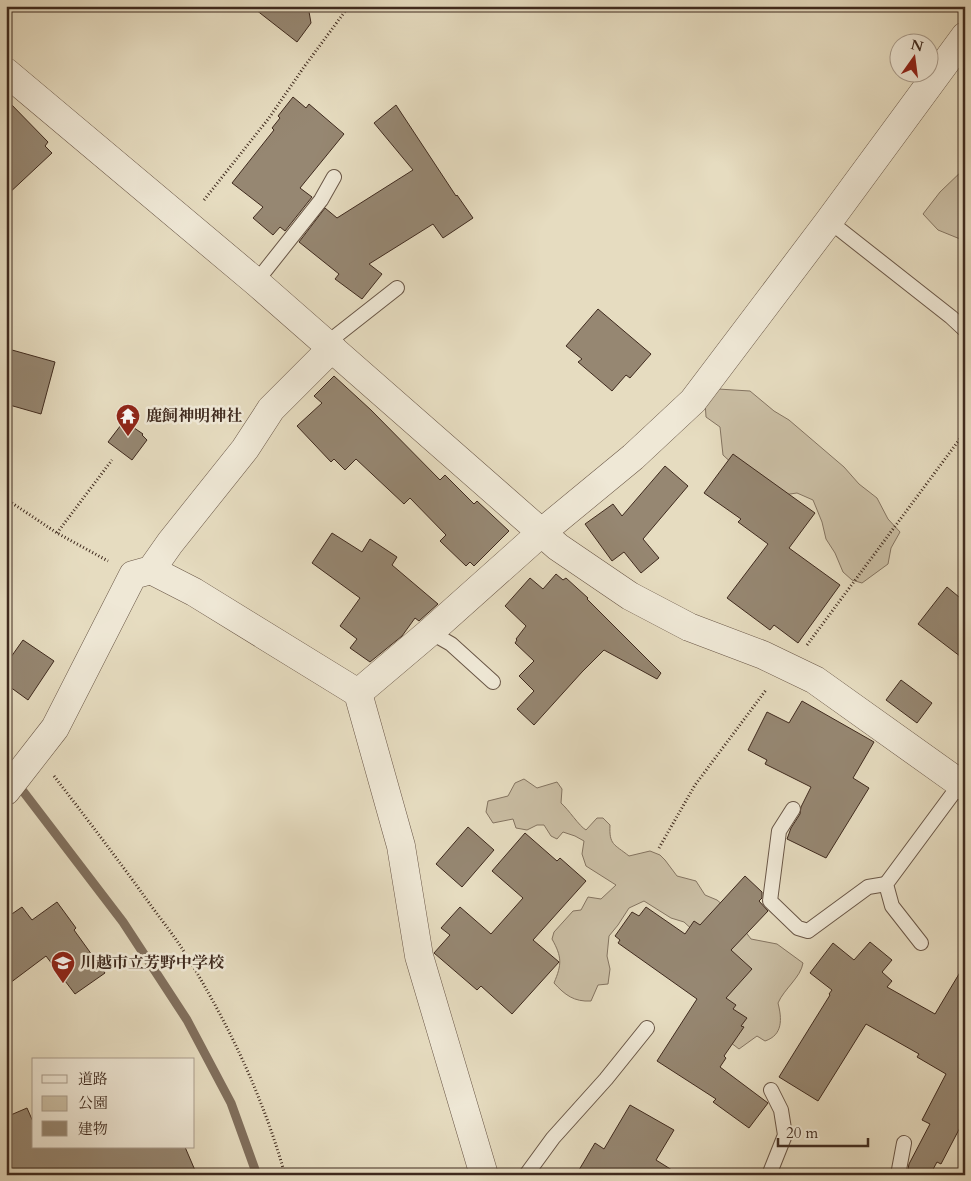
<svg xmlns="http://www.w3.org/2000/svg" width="971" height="1181" font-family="Cardo,'Noto Serif JP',serif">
	<rect width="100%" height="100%" fill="#e6dcc0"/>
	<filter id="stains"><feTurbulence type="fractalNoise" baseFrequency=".004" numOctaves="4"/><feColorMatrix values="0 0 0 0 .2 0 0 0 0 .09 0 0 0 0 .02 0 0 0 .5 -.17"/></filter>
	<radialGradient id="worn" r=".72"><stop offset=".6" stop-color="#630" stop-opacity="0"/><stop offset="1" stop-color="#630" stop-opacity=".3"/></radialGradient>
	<!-- green -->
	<g fill="#cabea4" stroke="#847461">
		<path d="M 965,168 L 965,241 L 938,230 L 923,214 L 940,192 Z"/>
		<path d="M 718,389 L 750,391 L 774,411 L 789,420 L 844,467 L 859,484 L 877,498 L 888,519 L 900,532 L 891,548 L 888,564 L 862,583 L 852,580 L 843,572 L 835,553 L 826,539 L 822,522 L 813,500 L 797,493 L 776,496 L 736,467 L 723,455 L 720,427 L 706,417 L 705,401 Z"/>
		<path d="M 524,779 L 537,788 L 557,782 L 562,789 L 561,803 C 569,810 579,826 586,830 L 597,818 L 603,818 L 610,825 C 609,845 614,844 629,856 L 650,851 L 660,855 L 665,860 L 677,876 L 696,881 L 705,895 L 717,900 L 729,910 L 751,939 L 777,944 L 803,963 C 801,977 784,989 778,1003 C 782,1019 783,1035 765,1041 L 757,1036 L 739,1049 L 726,1039 L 697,934 L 684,922 L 671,918 L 644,901 L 629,908 L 618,925 L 609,936 L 607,956 L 610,969 L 608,984 L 598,985 L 591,1001 C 574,1002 565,995 554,983 C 562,964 562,957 552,939 L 554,932 L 573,911 L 581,910 L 588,897 L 601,899 L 616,885 L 586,866 L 582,854 L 584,841 L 575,836 L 563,832 L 557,839 L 551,836 L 544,825 L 537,825 L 527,830 L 516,828 L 513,819 L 493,823 L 486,812 L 488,801 L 508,796 L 515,783 Z"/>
	</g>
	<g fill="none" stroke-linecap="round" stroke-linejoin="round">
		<!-- stream -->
		<path stroke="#81705e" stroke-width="9" d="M 16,782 L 123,922 L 187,1020 L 231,1103 L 257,1175"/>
	</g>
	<!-- building -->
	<g fill="#968772" stroke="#3f2a1e">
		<path d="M 251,6 L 308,6 L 311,23 L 297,42 Z"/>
		<path d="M 293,97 L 306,108 L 309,104 L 344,134 L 300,188 L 312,197 L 285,231 L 280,227 L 273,235 L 253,218 L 263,207 L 232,183 L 274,130 L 272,128 L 280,118 L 278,116 Z"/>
		<path d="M 6,99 L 48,142 L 45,146 L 52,153 L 6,196 Z"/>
		<path d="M 396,105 L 456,196 L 457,195 L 473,218 L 443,238 L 433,224 L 369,264 L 382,274 L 362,299 L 335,279 L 339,274 L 299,242 L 325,208 L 337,218 L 413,170 L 374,123 Z"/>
		<path d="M 598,309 L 651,354 L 630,378 L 626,375 L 612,391 L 578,362 L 582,359 L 566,346 Z"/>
		<path d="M 12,350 L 55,362 L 41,414 L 6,404 L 6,371 Z"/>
		<path d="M 334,376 L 371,410 L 440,480 L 445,475 L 474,504 L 477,501 L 509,531 L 474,566 L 470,562 L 466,566 L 440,541 L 446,535 L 410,498 L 404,504 L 356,459 L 345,470 L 334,459 L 331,462 L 297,426 L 322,403 L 314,396 Z"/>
		<path d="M 124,421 L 143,434 L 142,435 L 147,440 L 132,460 L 108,442 Z"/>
		<path d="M 733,454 L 815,513 L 789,548 L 840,585 L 798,643 L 774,625 L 770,630 L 727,598 L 768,544 L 738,522 L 741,519 L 704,493 Z"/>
		<path d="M 665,466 L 688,486 L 643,539 L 659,558 L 641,573 L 624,552 L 612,561 L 585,524 L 613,504 L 622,516 Z"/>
		<path d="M 332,533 L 362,552 L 370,539 L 397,557 L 392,565 L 438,604 L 419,621 L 415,618 L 402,636 L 370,662 L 350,648 L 357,639 L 340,626 L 360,598 L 312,563 Z"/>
		<path d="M 556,574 L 563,580 L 566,578 L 588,598 L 587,599 L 661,673 L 657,679 L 604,650 L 582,672 L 534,725 L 517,709 L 534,691 L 519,676 L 534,661 L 515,643 L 517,640 L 516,639 L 526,626 L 505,606 L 530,578 L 543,589 Z"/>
		<path d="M 947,587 L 965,602 L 965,660 L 918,624 Z"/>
		<path d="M 23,640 L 54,661 L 28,700 L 6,684 L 6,664 Z"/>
		<path d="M 901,680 L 932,703 L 917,723 L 886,700 Z"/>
		<path d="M 802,701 L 874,742 L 853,778 L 869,788 L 826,858 L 787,839 L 791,828 L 800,814 L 801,807 L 811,787 L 765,764 L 767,760 L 748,750 L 767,712 L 789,723 Z"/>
		<path d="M 468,827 L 494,850 L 462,887 L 436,864 Z"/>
		<path d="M 525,833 L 557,861 L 560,858 L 586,881 L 533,940 L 559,962 L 512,1014 L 481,986 L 477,990 L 434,953 L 450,935 L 441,928 L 460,907 L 491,934 L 523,898 L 492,871 Z"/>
		<path d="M 745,876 L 762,892 L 762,898 L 759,901 L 768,911 L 731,950 L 752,969 L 726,998 L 736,1005 L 733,1009 L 747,1018 L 741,1026 L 744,1027 L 724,1056 L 726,1058 L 720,1067 L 768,1103 L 749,1128 L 713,1102 L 716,1099 L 657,1061 L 697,999 L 618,943 L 620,940 L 615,936 L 632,912 L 639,916 L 646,907 L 685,934 L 694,921 L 700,925 Z"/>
		<path d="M 57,902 L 76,928 L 74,930 L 105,973 L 75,994 L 46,956 L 6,986 L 6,918 L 22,907 L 32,920 Z"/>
		<path d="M 870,942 L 892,960 L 882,972 L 892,981 L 887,987 L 935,1014 L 965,964 L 965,1118 L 941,1164 L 937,1162 L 930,1175 L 907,1175 L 909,1164 L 930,1124 L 922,1120 L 946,1074 L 917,1057 L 919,1054 L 866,1024 L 818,1101 L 779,1077 L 830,995 L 829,994 L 832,990 L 810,973 L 833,943 L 854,960 Z"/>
		<path d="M 630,1105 L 674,1130 L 656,1160 L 680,1175 L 576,1175 L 595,1143 L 604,1149 Z"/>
		<path d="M 27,1108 L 34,1124 L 34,1147 L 185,1147 L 197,1175 L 6,1175 L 6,1117 Z"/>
	</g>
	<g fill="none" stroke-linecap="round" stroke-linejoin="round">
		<defs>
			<g id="service">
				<path d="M 829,221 L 951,317 L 965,330"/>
				<path d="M 256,282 L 321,200 L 334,177"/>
				<path d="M 327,343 L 397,288"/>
				<path d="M 430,632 L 451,644 L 493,682"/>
				<path d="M 793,809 L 779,831 L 770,901 L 798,928 L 808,931 L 868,887 L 886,884"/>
				<path d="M 921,943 L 892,906 L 886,884 L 960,784"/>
				<path d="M 526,1175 L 553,1138 L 606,1079 L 647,1028"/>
				<path d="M 769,1175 L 785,1135 L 781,1110 L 771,1090"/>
				<path d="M 898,1175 L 904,1143"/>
			</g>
			<g id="minor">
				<path d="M 6,72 L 256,282 L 558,547 L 630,596 L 689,627 L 763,655 L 815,680 L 965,787"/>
				<path d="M 151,570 L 194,592 L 358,693 L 401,846 L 419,956 L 484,1175"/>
				<path d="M 358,693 L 430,632 L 542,532 L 633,457 L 693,401 L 829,221 L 965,36"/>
				<path d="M 6,791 L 55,728 L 133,575 L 151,570 L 170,543 L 245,449 L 271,409 L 332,348"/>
			</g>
		</defs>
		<!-- service casing -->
		<use href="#service" stroke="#695646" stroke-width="16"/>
		<!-- minor casing -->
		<use href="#minor" stroke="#695646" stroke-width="29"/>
		<!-- path -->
		<g stroke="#3f2a1e" stroke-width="3" stroke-dasharray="1 2.5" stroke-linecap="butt">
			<path d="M 204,200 L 269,118 L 304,67 L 349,6"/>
			<path d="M 6,499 L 57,533 L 108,561"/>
			<path d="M 57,533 L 112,460"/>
			<path d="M 807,645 L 965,432"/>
			<path d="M 54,776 C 87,819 120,862 152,907 C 163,922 175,937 185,953 C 228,1023 263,1096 285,1175"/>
			<path d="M 659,848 L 695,785 L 766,690"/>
		</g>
		<!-- service -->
		<use href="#service" stroke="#efe8d6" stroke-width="14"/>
		<!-- minor -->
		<use href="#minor" stroke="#efe8d6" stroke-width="28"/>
	</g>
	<!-- icons -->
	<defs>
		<symbol id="temple-pin" viewBox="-11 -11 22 30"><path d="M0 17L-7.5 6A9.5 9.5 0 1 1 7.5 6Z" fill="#8f2418" stroke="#efe8d6"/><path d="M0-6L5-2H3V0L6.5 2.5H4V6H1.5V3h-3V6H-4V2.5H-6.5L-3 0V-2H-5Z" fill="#fff"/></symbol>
		<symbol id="school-pin" viewBox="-11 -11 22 30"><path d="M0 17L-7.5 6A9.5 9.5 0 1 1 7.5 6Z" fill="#8f2418" stroke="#efe8d6"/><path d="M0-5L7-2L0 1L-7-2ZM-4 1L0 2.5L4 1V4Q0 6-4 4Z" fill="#fff"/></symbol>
	</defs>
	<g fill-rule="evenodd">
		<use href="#temple-pin" x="114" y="402" width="28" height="38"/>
		<use href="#school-pin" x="49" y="949" width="28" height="38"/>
	</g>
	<g text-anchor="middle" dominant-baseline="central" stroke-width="5" stroke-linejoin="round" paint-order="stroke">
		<!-- poi labels -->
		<g font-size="16" font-weight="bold" fill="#3f2a1e" stroke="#efe8d6" text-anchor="start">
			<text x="146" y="416">鹿飼神明神社</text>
			<text x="80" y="963">川越市立芳野中学校</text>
		</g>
	</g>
	<!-- margin -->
	<rect width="971" height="1181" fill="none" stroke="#e6dcc0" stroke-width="25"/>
	<rect x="8" y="8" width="956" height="1166" fill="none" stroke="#3f2a1e" stroke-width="2.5"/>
	<rect x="12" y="12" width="946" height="1156" fill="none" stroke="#3f2a1e"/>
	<!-- legend -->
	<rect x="32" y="1058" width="162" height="90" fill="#efe8d6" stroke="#a99c8c"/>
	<rect x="42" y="1075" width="25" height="8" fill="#efe8d6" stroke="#a99c8c"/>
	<text x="78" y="1084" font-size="15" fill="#3f2a1e">道路</text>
	<rect x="42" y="1096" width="25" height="15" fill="#cabea4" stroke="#a99c8c"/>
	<text x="78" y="1108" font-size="15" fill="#3f2a1e">公園</text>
	<rect x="42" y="1121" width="25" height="15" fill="#968772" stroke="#a99c8c"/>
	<text x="78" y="1134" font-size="15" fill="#3f2a1e">建物</text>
	<!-- north arrow -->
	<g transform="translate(914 58) rotate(14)"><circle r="24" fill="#efe8d6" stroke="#a99c8c"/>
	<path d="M0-4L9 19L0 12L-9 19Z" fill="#8f2418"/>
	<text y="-8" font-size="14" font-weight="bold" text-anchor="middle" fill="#3f2a1e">N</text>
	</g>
	<!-- scale -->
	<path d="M778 1138v8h90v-8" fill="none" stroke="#3f2a1e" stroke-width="2.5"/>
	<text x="786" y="1138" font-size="15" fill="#3f2a1e" stroke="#efe8d6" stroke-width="4" paint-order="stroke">20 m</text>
	<rect width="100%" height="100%" filter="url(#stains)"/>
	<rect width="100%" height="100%" fill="url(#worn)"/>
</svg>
